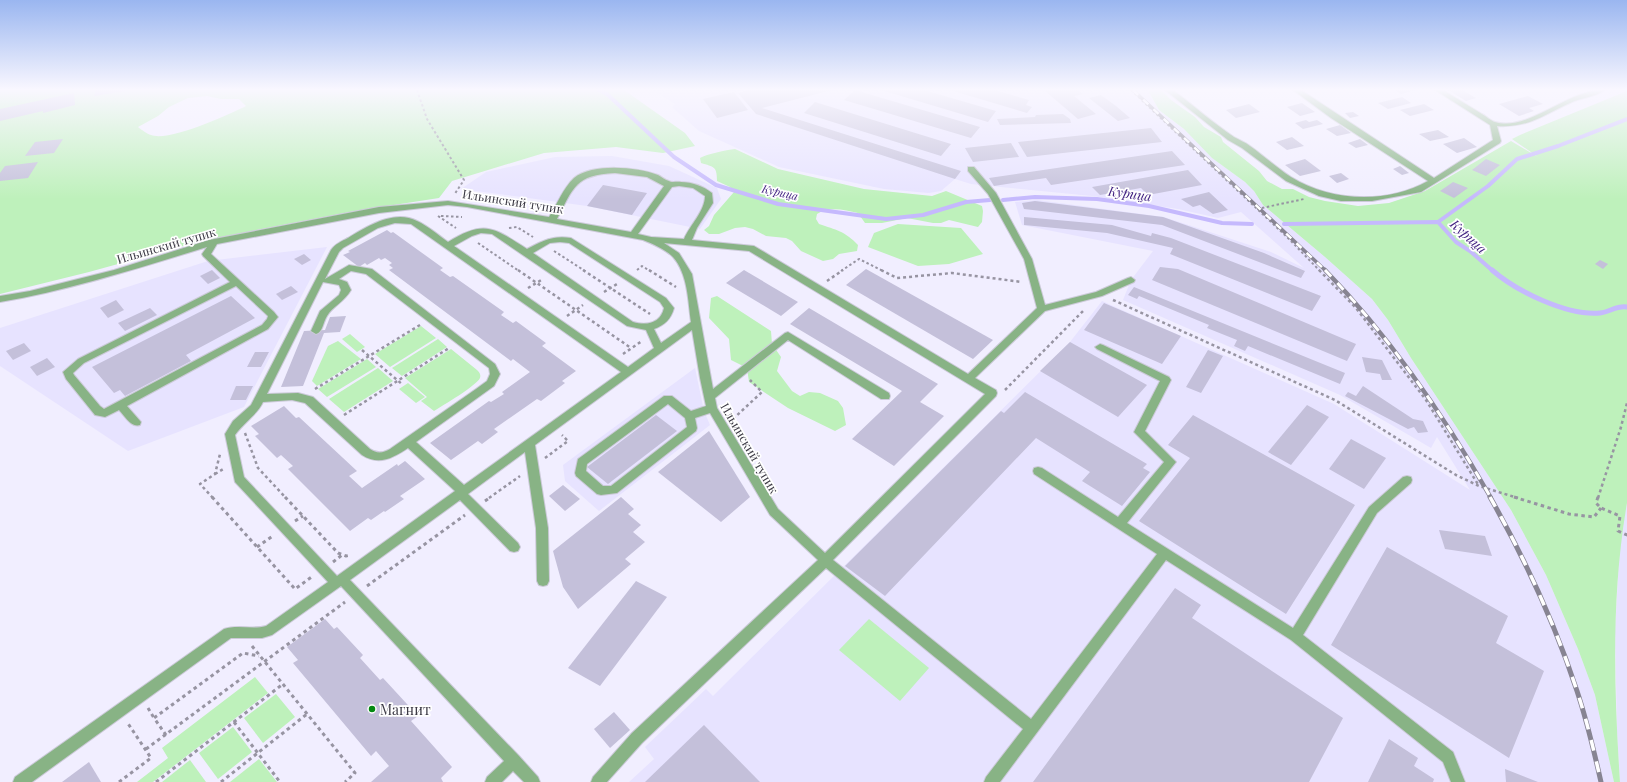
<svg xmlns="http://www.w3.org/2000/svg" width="1627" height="782" font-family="'Playfair Display',serif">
	<rect width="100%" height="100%" fill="#f1eeff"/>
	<!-- built -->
	<g fill="#e7e3ff">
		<path d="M 653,90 L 1147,90 L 1159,110 L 1184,129 L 1212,158 L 1245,182 L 1254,191 L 1263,205 L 1325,257 L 1372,299 L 1388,320 L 1411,358 L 1511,510 L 1546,575 L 1578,649 L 1595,695 L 1614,782 L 629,782 L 654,759 L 645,747 L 706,689 L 713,696 L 724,685 L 1070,342 L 1102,301 L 1334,404 L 1470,490 L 1437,437 L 1431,448 L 1340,395 L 1123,300 L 1131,280 L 1153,251 L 1022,225 L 1015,202 L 1037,200 L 1164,217 L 1271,252 L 1304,268 L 1241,212 L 1218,218 L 1178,209 L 1092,196 L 971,184 L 955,179 L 941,191 L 929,193 L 884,189 L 779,167 L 699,131 L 672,107 L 675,104 Z"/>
		<path d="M 612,156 L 669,166 L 717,188 L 721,199 L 700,229 L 587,206 L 461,189 L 486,172 L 555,157 Z"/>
		<path d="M 327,247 L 244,407 L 128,451 L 0,366 L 0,328 L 208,261 Z"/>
		<path d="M 695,368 L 704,411 L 710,425 L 599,511 L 565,481 L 563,465 Z"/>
		<path d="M 1627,503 L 1627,782 L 1620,782 L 1617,731 L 1615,631 L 1620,542 Z"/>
	</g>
	<!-- green -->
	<g fill="#bef1bb" fill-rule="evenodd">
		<path d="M 0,90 L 624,90 L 685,133 L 695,146 L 663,153 L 616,147 L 544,153 L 452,181 L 439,198 L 355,211 L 205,240 L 89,272 L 0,294 ZM 207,96 L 221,99 L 239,99 L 246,106 C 228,115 169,142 151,135 C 147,134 142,130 138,127 L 158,116 L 169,107 L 188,98 Z"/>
		<path d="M 1151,90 L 1161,90 L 1171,100 L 1195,117 L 1204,127 L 1221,137 L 1223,142 L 1259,171 L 1267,181 L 1282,189 L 1293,189 L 1309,197 L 1325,201 L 1358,206 L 1389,203 L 1425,191 L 1511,141 L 1538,157 L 1512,139 L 1520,135 L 1627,91 L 1627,503 C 1611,595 1614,690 1620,782 L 1614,782 L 1595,695 L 1578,649 L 1546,575 L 1511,510 L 1411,358 L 1388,320 L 1372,299 L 1325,257 L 1263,205 L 1254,191 L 1245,182 L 1212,158 L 1184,129 L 1159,110 L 1149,92 Z"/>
		<path d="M 735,149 L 778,169 L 864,189 L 932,196 L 946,191 L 982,206 L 983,211 L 982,222 L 978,227 L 949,220 L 941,223 L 933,223 L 907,218 L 882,223 L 865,223 L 858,213 C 845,210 829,206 817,214 L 816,219 L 819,224 C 836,230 845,231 858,245 L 857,251 L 839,254 L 833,259 L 823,261 L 801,251 L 792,241 L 786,238 L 766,236 L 753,229 L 745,227 L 735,228 L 719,234 L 709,234 L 704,230 L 709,226 L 714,215 L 734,192 L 730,187 L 717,181 C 717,166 714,167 701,163 L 700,158 C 707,154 726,150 735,149 Z"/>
		<path d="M 898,224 L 961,228 L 983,254 L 949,264 L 918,266 L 868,247 L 874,233 Z"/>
		<path d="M 717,296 L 771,331 L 772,344 L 781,357 L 777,371 L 792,391 L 800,396 L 809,392 L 820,393 L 838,401 L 843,408 L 846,425 L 835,431 L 788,408 L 749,382 L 747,368 L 731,360 L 729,339 L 709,318 L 711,298 Z"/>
		<path d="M 421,326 L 436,338 L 390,367 L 375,354 Z"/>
		<path d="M 350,334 L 365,347 L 357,352 L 342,339 Z"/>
		<path d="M 438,339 L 447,347 L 402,376 L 392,368 Z"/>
		<path d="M 338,341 L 361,359 L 317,386 L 312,381 L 328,346 Z"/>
		<path d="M 451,349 L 477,370 C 480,373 481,375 480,378 C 476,386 442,406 434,411 L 421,401 L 427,397 L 405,378 Z"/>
		<path d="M 367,359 L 376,367 L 327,397 L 318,389 Z"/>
		<path d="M 378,368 L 393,381 L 344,412 L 329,399 Z"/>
		<path d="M 408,383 L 425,397 L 416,403 L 399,389 Z"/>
		<path d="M 869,619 L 929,668 L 900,701 L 839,650 Z"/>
		<path d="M 255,677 L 268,693 L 153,782 L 137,782 L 168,758 L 162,748 Z"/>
		<path d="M 276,694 L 295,717 L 263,743 L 244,718 Z"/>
		<path d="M 233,727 L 252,752 L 218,779 L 199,753 Z"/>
		<path d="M 259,759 L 277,782 L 230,782 Z"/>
		<path d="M 190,760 L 206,782 L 162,782 Z"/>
	</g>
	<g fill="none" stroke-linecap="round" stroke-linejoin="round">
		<!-- stream-far1 -->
		<g stroke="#c5b9fd" stroke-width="4">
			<path d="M 599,90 L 607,94 L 674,157 L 716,185 L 778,204 L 886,219 L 923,215 L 966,202 L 990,200"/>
			<path d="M 1003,200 L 1035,197 L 1097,199 L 1149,206 L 1222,223 L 1252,224"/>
			<path d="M 1438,222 L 1488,186 L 1517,159 L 1558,146 L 1627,119"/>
			<path d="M 1284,224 L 1438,222 L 1456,242 L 1470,251 L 1493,271"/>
		</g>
		<!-- stream -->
		<path stroke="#c5b9fd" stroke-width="5" d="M 1492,270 C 1516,291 1567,316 1600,313 C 1610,312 1617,305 1627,307"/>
	</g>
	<!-- building -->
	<g fill="#c4c0da">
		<path d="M 96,90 L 125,90 L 125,91 L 94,96 Z"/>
		<path d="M 749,90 L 832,90 L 762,108 L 961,171 L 955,179 L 756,114 L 738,93 Z"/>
		<path d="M 855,90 L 980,127 L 971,138 L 844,100 Z"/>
		<path d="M 881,90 L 924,90 L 996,111 L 988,122 Z"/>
		<path d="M 950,90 L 994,90 L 1029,100 L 1026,105 L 1032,107 L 1027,113 Z"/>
		<path d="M 1044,90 L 1077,90 L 1083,94 L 1074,96 L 1096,114 L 1078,119 Z"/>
		<path d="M 1395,90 L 1416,90 L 1401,94 Z"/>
		<path d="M 1448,90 L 1462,90 L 1476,98 L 1466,101 Z"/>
		<path d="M 734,92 L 748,110 L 717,118 L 703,99 Z"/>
		<path d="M 74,93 L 75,105 L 43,113 L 43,111 L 0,121 L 0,109 Z"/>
		<path d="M 1101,95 L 1116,106 L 1130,118 L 1118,121 L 1089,98 Z"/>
		<path d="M 1528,96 L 1543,104 L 1529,108 L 1534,111 L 1519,116 L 1499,104 Z"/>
		<path d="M 1402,97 L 1411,103 L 1388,109 L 1378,103 Z"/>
		<path d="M 815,102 L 951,144 L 941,156 L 804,113 Z"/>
		<path d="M 1302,103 L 1315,112 L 1300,116 L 1287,107 Z"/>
		<path d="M 1249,104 L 1260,112 L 1236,118 L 1226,110 Z"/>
		<path d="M 1424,104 L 1434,110 L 1410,116 L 1400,110 Z"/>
		<path d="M 1353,112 L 1359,116 L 1350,118 L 1345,113 Z"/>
		<path d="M 1063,114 L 1070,119 L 1071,123 L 1000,125 L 997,119 L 1035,117 L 1036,115 Z"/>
		<path d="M 1306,120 L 1309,122 L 1317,120 L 1323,124 L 1303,129 L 1295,123 Z"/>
		<path d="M 1340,125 L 1351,133 L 1337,136 L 1326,129 Z"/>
		<path d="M 1151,128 L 1162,142 L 1027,157 L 1018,142 Z"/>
		<path d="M 1438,130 L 1449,137 L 1430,141 L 1419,134 Z"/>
		<path d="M 1292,137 L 1304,146 L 1287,150 L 1276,142 Z"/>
		<path d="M 1464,138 L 1477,147 L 1457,153 L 1443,144 Z"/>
		<path d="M 63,139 L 54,153 L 25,156 L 35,142 Z"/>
		<path d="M 1360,139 L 1368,145 L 1356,148 L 1348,143 Z"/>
		<path d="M 1011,143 L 1019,157 L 973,162 L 965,148 Z"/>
		<path d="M 1172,151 L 1185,165 L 1051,185 L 1046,178 L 994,186 L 989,178 Z"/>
		<path d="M 1305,159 L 1321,171 L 1300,176 L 1285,165 Z"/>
		<path d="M 1486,159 L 1500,165 L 1486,176 L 1472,170 Z"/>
		<path d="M 38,162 L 28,178 L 0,181 L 0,173 L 5,166 Z"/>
		<path d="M 1400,166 L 1409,173 L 1402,175 L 1393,169 Z"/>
		<path d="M 1188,170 L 1202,185 L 1148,195 L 1141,188 L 1100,195 L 1092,187 Z"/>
		<path d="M 1341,173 L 1349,179 L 1337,183 L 1329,176 Z"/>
		<path d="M 1453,182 L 1468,188 L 1454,198 L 1440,191 Z"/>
		<path d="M 603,185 L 647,193 L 632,215 L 587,206 Z"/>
		<path d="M 1209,192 L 1228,210 L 1213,214 L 1200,205 L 1193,207 L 1181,199 Z"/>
		<path d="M 1035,201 L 1163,217 L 1264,253 L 1305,271 L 1301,278 L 1162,225 L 1024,209 L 1022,203 Z"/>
		<path d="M 1024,217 L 1112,225 L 1151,236 L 1152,233 L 1171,238 L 1321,296 L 1312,311 L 1170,254 L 1173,248 L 1107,233 L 1024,225 Z"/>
		<path d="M 387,230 L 391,233 L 393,232 L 443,268 L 440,270 L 450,277 L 453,276 L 504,312 L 501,315 L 513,323 L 516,321 L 546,343 L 542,346 L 576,371 L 562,381 L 565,383 L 541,401 L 537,399 L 494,429 L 498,432 L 482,444 L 478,441 L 451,460 L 430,443 L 489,401 L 491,402 L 504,394 L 502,392 L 530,372 L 513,359 L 511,361 L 389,270 L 393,268 L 389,265 L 392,263 L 385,258 L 381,260 L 379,258 L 367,265 L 365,263 L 359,267 L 343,255 L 350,252 L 348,251 Z"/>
		<path d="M 304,254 L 311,260 L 302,265 L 294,259 Z"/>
		<path d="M 1600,260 L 1608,264 L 1603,269 L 1595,264 Z"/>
		<path d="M 1160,267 L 1178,269 L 1356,344 L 1347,361 L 1152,280 Z"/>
		<path d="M 866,269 L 993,340 L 973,359 L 846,285 Z"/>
		<path d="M 212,270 L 220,278 L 208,284 L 200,276 Z"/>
		<path d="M 744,270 L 798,302 L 781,316 L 726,283 Z"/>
		<path d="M 291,286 L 298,292 L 282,300 L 276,294 Z"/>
		<path d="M 1134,287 L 1345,373 L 1340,384 L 1248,346 L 1245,351 L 1234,346 L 1237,340 L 1207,328 L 1209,325 L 1139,296 L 1137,299 L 1128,295 Z"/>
		<path d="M 231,296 L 255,318 L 186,355 L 191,361 L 125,396 L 120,390 L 114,393 L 92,367 Z"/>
		<path d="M 116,300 L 124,310 L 108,318 L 100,308 Z"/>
		<path d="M 1104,303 L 1181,336 L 1162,364 L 1084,330 Z"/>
		<path d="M 150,308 L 157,315 L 125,331 L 118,323 Z"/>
		<path d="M 809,308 L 938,384 L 920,402 L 944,416 L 894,466 L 852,439 L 902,391 L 790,324 Z"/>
		<path d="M 346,316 L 340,332 L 324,333 L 303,386 L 281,387 L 304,331 L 325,330 L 330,317 Z"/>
		<path d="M 1070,342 L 1147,385 L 1118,417 L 1040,371 Z"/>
		<path d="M 24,343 L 31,351 L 13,360 L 6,351 Z"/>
		<path d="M 1208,350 L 1223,356 L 1201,393 L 1186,387 Z"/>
		<path d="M 255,352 L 269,352 L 261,367 L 247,367 Z"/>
		<path d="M 1362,357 L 1382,360 L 1392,380 L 1382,380 L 1380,374 L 1366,372 Z"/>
		<path d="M 47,358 L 55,367 L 37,376 L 30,367 Z"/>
		<path d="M 236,386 L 253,386 L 246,400 L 230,400 Z"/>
		<path d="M 1363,386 L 1413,419 L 1423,421 L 1428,432 L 1418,433 L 1414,427 L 1408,429 L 1345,396 L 1348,392 L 1356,396 Z"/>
		<path d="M 1025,392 L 1147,464 L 1143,468 L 1150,472 L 1122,506 L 1082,481 L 1090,472 L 1036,438 L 885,596 L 845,566 L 1001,411 L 1004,413 Z"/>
		<path d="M 1307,405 L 1329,417 L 1291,465 L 1268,452 Z"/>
		<path d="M 284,406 L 296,418 L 299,417 L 357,471 L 349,476 L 362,488 L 397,464 L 398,466 L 405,461 L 425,479 L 400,496 L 404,499 L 385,512 L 384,511 L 371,520 L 368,518 L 350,531 L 288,469 L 293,466 L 281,455 L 277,458 L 255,436 L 259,434 L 251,426 Z"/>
		<path d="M 656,415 L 677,431 L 608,484 L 587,467 Z"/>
		<path d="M 1193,415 L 1355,505 L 1286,614 L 1139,521 L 1190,458 L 1168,445 Z"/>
		<path d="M 709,431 L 750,497 L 721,522 L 658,472 Z"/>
		<path d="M 1351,439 L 1386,458 L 1364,489 L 1329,469 Z"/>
		<path d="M 563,485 L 580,499 L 565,511 L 549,496 Z"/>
		<path d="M 621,497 L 634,509 L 628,514 L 641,525 L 633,532 L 645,542 L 625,559 L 631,564 L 578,609 L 563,587 L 553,551 Z"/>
		<path d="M 1439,530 L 1485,536 L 1492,556 L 1445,549 Z"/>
		<path d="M 1387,547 L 1508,616 L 1496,643 L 1544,671 L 1509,758 L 1331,645 Z"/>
		<path d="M 636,581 L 667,597 L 600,686 L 568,668 Z"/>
		<path d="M 1175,588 L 1201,605 L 1192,618 L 1343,718 L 1309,782 L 1033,782 Z"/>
		<path d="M 325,619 L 334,629 L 337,627 L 363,655 L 360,658 L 380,680 L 383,678 L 418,716 L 411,721 L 452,767 L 441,778 L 443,782 L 371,782 L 389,766 L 376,751 L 371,756 L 293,663 L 298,660 L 287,647 Z"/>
		<path d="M 614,712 L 630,730 L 610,748 L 594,729 Z"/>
		<path d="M 704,725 L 760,782 L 645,782 Z"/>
		<path d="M 1389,739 L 1418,758 L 1414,766 L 1434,779 L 1433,782 L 1368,782 Z"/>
		<path d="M 89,762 L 101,782 L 62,782 Z"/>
		<path d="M 1505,769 L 1538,782 L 1506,782 Z"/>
	</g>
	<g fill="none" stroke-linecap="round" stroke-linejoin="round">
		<defs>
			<g id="minor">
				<path d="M 1165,90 L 1173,90 C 1193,105 1213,123 1234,137 C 1239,140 1245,142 1250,146 C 1264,156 1277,168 1291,177 C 1332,202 1387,204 1428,181 L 1331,118 L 1293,90 L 1301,90 L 1434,178 L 1493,140 L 1490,125 L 1435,90 L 1443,90 C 1456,98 1469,106 1482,114 C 1486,116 1491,121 1495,122 C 1529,132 1567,89 1605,90 C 1596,97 1580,98 1570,103 C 1543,115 1529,128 1497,126 L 1501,141 L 1500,143 L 1421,192 L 1372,201 L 1341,201 L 1319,196 L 1286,181 L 1242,148 L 1228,140 Z"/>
				<path d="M 968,167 L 974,167 L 996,193 L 1032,259 L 1045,305 L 1096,292 L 1128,278 L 1131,277 L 1135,280 L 1134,282 L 1102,296 L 1045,311 L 975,378 L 996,390 L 997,393 L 996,396 L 833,560 L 1031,719 L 1157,554 L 1034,474 L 1033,471 L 1034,468 L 1038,467 L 1042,468 L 1118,517 L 1164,462 L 1134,432 L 1160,381 L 1097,349 L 1095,347 L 1100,344 L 1103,345 L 1169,377 L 1171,380 L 1145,431 L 1176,462 L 1127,523 L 1293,628 L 1369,507 L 1403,477 L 1407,476 L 1411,477 L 1412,480 L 1411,483 L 1377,513 L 1303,635 L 1453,752 L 1465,782 L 1451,782 L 1443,762 L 1291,640 L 1166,560 L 1000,782 L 984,782 L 986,777 L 1023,729 L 826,568 L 642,743 L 607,782 L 591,782 L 593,777 L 632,733 L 818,560 L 770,515 L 710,413 L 695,418 L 697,428 L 696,431 L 617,493 L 601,495 L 597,494 L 576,476 L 575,473 L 578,459 L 664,396 L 672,396 L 691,411 L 706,406 L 700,378 L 692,330 L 535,445 L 548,528 L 549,581 L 547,585 L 543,586 L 539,585 L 537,581 L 536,528 L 525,452 L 468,494 L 518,543 L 520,547 L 518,551 L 514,552 L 510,551 L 460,500 L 350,580 L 519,756 L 538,777 L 540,782 L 524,782 L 513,771 L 502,782 L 485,782 L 487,777 L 504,761 L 341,586 L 272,635 L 262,638 L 231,638 L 32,782 L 13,782 L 15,777 L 224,629 C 238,624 252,630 266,626 L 328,582 L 235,482 L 225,434 L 233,421 L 251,405 L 331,250 C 335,244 342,241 348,238 C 367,226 395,209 417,221 C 428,226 438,235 448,242 C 485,219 494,228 527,249 C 542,241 553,235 571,238 L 666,298 L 674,308 C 671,319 665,325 654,329 L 661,343 L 691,322 C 688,301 688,274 673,257 C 665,249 653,244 643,240 L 467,207 L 448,205 L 379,213 L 217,244 L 211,254 L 274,312 L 278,317 L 268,329 L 127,406 L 141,422 L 140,425 C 131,428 125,416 119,410 L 105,417 L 95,415 L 66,379 L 63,372 L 78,359 L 230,282 L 203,256 L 202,254 L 207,247 C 139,268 70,290 0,302 L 0,296 L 30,291 L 114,270 L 209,240 L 379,207 L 448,201 L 549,217 C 557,205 563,188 574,178 C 593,163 637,167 658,175 C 662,177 665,180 669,181 C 672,183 677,181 681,182 C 692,182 703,186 712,193 L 713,203 L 697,228 L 692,240 L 754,246 L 968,374 L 1037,308 L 1024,259 L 988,194 L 968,171 ZM 615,173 L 647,177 L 664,186 L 631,232 L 557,219 C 574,187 575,175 615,173 ZM 679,186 L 693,188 L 705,196 C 705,211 690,225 684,239 L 651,237 L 638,234 L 672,187 ZM 395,223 L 411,224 L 621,372 L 464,485 L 416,442 L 494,386 L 500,374 L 495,364 L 372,269 L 349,265 L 325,279 L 339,252 L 343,248 L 378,228 ZM 481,233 L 492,234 L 627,326 L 646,330 L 654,348 L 628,367 L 454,246 L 472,236 ZM 560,242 L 569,243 L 660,302 L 664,308 C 661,323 647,326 633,322 L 533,253 L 550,243 ZM 664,243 L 749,251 L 985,394 L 825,553 L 778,509 L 717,408 L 715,398 L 788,340 L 881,399 L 889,399 L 890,396 L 889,393 L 788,332 L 785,333 L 713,389 L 692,274 L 679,253 ZM 351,271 L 366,274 L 489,368 L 490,374 L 487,381 L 476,389 L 390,449 C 383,453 377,454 370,449 L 313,397 L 298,393 L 267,394 L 323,282 L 339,285 L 341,290 L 339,295 L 320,311 L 311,331 L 316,334 C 323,332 323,322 327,316 C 332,307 344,302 351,290 L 347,282 L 339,279 ZM 236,286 L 268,316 L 267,319 L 262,325 L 104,409 L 100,406 L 74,375 L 73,373 L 84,363 ZM 292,400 L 305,403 L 362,455 C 379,466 393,458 408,448 L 455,491 L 337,576 L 244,477 L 235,435 C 244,422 257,415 263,402 ZM 668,404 L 685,418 L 687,427 L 611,486 L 603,486 L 586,471 L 587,464 Z"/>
			</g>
		</defs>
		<!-- minor casing -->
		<use href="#minor" stroke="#cccad9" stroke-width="2"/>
		<!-- path-far2 -->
		<g stroke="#9794a2" stroke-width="2" stroke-dasharray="2.5 2.5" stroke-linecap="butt">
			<path d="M 417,90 L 427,119 L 464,180 L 454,195"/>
			<path d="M 1131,90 L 1289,239 L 1320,271"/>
			<path d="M 1257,209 L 1304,199"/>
			<path d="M 438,216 L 456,228"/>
			<path d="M 441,216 L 462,217"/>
			<path d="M 509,228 L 517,227 L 533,237"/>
			<path d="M 478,243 L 519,271"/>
			<path d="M 554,251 L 585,271"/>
			<path d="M 637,270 L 642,266 L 650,271"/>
			<path d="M 841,271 L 859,259 L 883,271"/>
		</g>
		<!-- path-far1 -->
		<g stroke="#9794a2" stroke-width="2.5" stroke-dasharray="3 3" stroke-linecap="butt">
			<path d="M 518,270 L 631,348"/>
			<path d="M 583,270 L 650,314"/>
			<path d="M 649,270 L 676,287"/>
			<path d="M 881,270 L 897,278 L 952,273 L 1022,282"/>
			<path d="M 1319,270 L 1356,308 L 1426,400 L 1479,486"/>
			<path d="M 827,281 L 843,270"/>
			<path d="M 528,288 L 543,279"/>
			<path d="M 604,292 L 617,284"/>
			<path d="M 1113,300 L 1335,400 L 1456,475 L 1479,486 L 1518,498"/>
			<path d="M 567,316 L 583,305"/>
			<path d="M 362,350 L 403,385"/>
			<path d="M 623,354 L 642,341"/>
			<path d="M 315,389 L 420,325"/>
			<path d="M 1005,390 L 1084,310"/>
			<path d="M 344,415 L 449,348"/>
			<path d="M 733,419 L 762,392 L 750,380"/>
			<path d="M 245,433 L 258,468 L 286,498"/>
			<path d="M 545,458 L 568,441 L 562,435"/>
			<path d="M 215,474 L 225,468"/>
			<path d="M 213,498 L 200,484 L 215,474 L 220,454"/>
			<path d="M 489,498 L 520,476"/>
			<path d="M 1598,498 L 1621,427 L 1627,403"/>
		</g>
		<!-- path -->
		<g stroke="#9794a2" stroke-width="3" stroke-dasharray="3.5 3.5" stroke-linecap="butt">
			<path d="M 212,497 L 295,589 L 313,576"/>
			<path d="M 285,497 L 338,553 L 346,556 L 351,555"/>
			<path d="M 1514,497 L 1569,514 L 1594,517 L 1601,508"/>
			<path d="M 1598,497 L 1596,503 L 1601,508 L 1620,516 L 1618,531 L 1627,535 L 1627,532"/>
			<path d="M 485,501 L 491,497"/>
			<path d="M 295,521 L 303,516"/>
			<path d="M 257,547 L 274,535"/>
			<path d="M 333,562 L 342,555"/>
			<path d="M 367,586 L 465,515"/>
			<path d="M 252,646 L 355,773 L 345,782"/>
			<path d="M 148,708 L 154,718"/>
			<path d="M 234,722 L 280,782"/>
			<path d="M 166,735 L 154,718 L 243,653 L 259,656"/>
			<path d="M 146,749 L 345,602"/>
			<path d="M 119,782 L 151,758 L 127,722"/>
			<path d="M 156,782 L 283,684"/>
			<path d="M 221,782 L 307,714"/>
		</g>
		<!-- minor -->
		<use href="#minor" fill="#88b385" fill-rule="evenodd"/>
		<defs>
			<path id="rail-far2" d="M 1133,90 L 1326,271"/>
			<path id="rail-far1" d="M 1325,270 C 1390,337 1445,417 1491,498"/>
			<path id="rail" d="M 1490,497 C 1525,559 1555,624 1577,691 C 1587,721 1594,751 1601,782"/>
		</defs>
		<!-- rail-far2 casing -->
		<use href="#rail-far2" stroke="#878492" stroke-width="3.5"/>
		<!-- rail-far1 casing -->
		<use href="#rail-far1" stroke="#878492" stroke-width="4.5"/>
		<!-- rail casing -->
		<use href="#rail" stroke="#878492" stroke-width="5"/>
		<!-- rail-far2 -->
		<use href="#rail-far2" stroke="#fff" stroke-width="2.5" stroke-dasharray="7" stroke-linecap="butt"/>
		<!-- rail-far1 -->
		<use href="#rail-far1" stroke="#fff" stroke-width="3" stroke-dasharray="9" stroke-linecap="butt"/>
		<!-- rail -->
		<use href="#rail" stroke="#fff" stroke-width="3.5" stroke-dasharray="11" stroke-linecap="butt"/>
	</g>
	<!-- sky -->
	<linearGradient id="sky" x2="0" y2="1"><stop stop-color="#9ab6f0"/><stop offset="0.45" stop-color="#f9f7ff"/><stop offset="1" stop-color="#f9f7ff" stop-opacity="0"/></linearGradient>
	<rect width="1627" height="199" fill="url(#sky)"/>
	<!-- markers -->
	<circle fill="#048912" stroke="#fff" stroke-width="1.5" cx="372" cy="709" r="4"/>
	<g text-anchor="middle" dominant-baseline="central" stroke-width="3.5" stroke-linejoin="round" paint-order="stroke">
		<!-- far-water labels -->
		<g font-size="11" font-style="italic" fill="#412180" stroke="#fff">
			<text transform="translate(780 192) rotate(13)">Курица</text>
		</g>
		<!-- street labels -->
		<g font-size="12" fill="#3a3843" stroke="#fff">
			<text transform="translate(513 201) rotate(9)">Ильинский тупик</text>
			<text transform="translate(166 245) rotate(-16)">Ильинский тупик</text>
			<text transform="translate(750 448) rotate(60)">Ильинский тупик</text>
		</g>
		<!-- water labels -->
		<g font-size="13" font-style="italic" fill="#412180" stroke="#fff">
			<text transform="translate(1130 193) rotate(8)">Курица</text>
			<text transform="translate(1469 236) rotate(42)">Курица</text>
		</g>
		<!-- near-poi labels -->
		<g font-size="14" fill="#3a3843" stroke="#fff" text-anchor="start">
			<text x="380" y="709">Магнит</text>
		</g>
	</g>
</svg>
